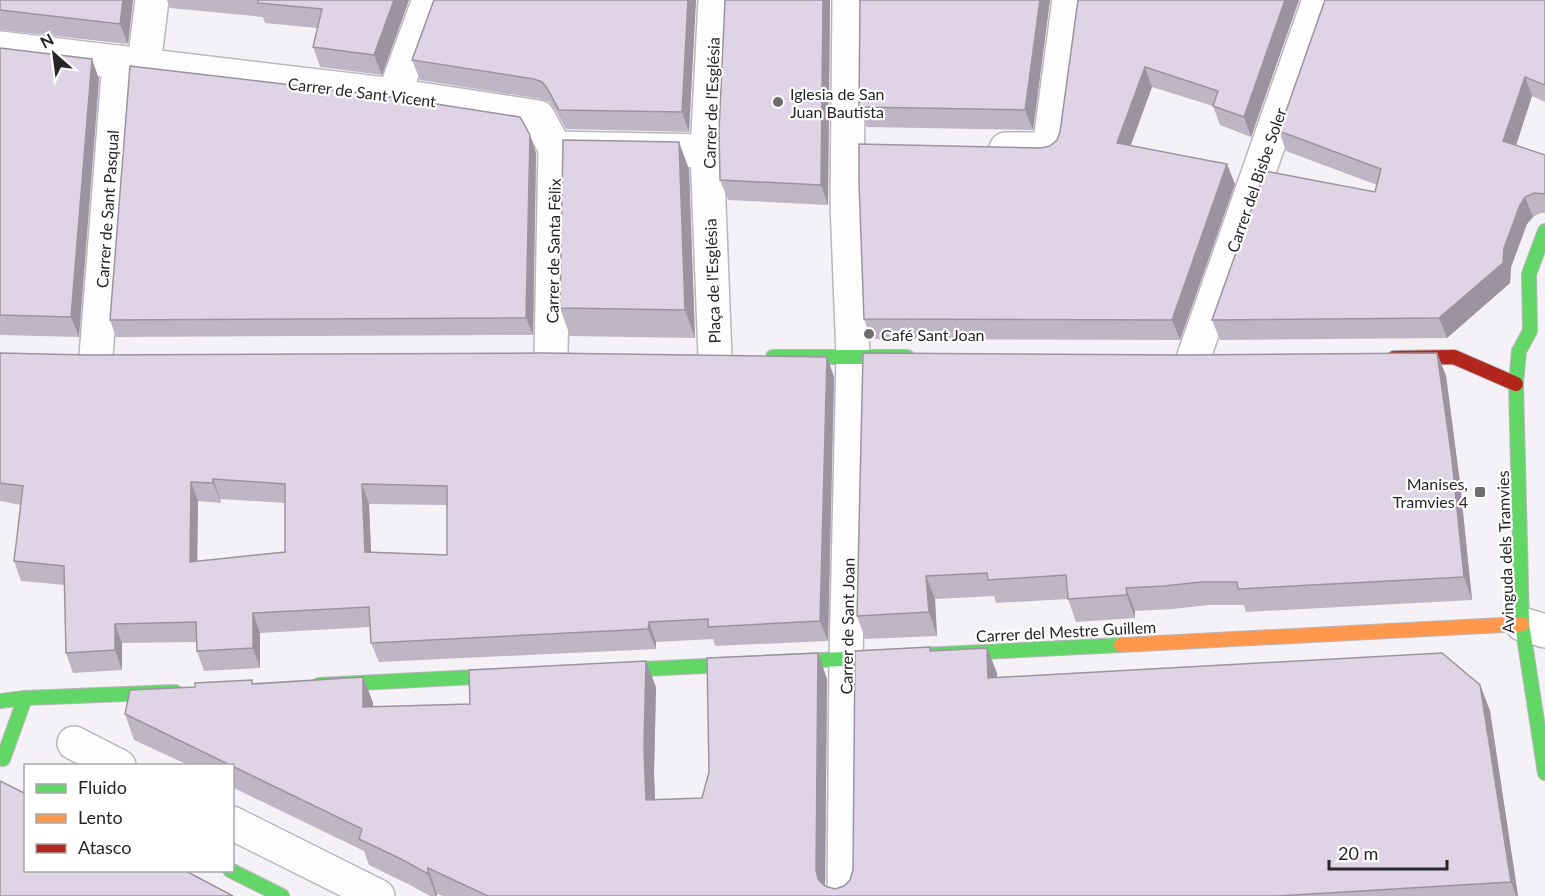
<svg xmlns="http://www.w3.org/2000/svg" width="1545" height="896" font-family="Lato,sans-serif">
	<rect width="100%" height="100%" fill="#f5f2f7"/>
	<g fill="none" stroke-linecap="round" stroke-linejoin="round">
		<defs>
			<g id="street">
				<path d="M 715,0 L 707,151 L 715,357"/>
				<path d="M 0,48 L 394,95 L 538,117 L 555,148 L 707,151"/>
				<path d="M 144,64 L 152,0"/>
				<path d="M 394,95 L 429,0"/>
				<path d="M 1006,149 L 1049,149 L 1069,0"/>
				<path d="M 551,354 L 555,148"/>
				<path d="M 96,356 L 119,62"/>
				<path d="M 1193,359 L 1319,0"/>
				<path d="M 1522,624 L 1545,631"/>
				<path d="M 74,743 L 119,766"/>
				<path d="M 232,823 L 378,896"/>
				<path d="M 844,896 L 846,659 L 853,357 L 847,203 L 849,0"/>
			</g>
			<g id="fast">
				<path d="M 1545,231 L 1529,274 L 1530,331 L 1519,351 L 1516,384 L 1522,624 L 1545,773"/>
				<path d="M 773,357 L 907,357"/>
				<path d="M 604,671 L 1121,645"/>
				<path d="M 319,685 L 513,675"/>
				<path d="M 0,701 L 25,698 L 175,692"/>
				<path d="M 3,759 L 25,698"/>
				<path d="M 230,870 L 282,896"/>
			</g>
			<path id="slow" d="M 1121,645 L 1522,624"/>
			<path id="jam" d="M 1394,358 L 1454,357 L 1516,384"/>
		</defs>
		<!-- street casing -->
		<use href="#street" stroke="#bab7bb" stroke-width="36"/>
		<!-- fast casing -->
		<use href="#fast" stroke="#bab7bb" stroke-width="16"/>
		<!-- slow casing -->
		<use href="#slow" stroke="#bab7bb" stroke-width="16"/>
		<!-- jam casing -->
		<use href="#jam" stroke="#bab7bb" stroke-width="16"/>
		<!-- street -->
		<use href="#street" stroke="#fefdfe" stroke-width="33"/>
		<!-- fast -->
		<use href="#fast" stroke="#63d668" stroke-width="14"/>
		<!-- slow -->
		<use href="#slow" stroke="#ff974d" stroke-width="14"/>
		<!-- jam -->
		<use href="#jam" stroke="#b3261e" stroke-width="14"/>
	</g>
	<!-- wall -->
	<g fill="#bfb6c5" fill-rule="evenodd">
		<path d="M 0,0 L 133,0 L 128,44 L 0,30 Z"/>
		<path d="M 167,0 L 409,0 L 382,75 L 320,67 L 313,47 L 317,28 L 265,23 L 263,17 L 170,8 Z"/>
		<path d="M 434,0 L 696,0 L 689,132 L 566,129 L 554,108 L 549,102 L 541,99 L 420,80 L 412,60 Z"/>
		<path d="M 725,0 L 830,0 L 828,205 L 728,200 L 720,180 Z"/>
		<path d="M 860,0 L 1050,0 L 1033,130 L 867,127 L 859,107 Z"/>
		<path d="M 1078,0 L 1299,0 L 1251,137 L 1220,125 L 1213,106 L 1152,87 L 1131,145 L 1235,184 L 1180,340 L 871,339 L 864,319 L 1041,148 L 1050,146 L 1057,140 L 1060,132 Z"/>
		<path d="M 1545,0 L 1545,102 L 1532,96 L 1516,145 L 1545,155 L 1545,213 L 1541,213 L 1533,217 L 1527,224 L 1511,267 L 1510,283 L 1447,338 L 1220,340 L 1212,320 L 1375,192 L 1377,185 L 1286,151 L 1279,131 Z"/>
		<path d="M 0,48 L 99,79 L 79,337 L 0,335 Z"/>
		<path d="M 530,135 L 536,153 L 533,335 L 116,337 L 110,320 Z"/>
		<path d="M 689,169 L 695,338 L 570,336 L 560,308 Z"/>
		<path d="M 0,353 L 88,355 L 827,357 L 834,377 L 828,641 L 715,646 L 713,639 L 656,642 L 656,649 L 379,662 L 371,643 L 370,627 L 260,633 L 260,668 L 204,671 L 197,651 L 196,642 L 122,643 L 122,670 L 73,673 L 66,653 L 65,585 L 21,581 L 14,561 L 21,505 L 0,501 ZM 220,499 L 285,503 L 285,552 L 197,561 L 198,501 L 221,503 ZM 369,504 L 447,505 L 447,555 L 371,552 Z"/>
		<path d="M 1437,353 L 1446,376 L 1460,483 L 1472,600 L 1246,612 L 1244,605 L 1209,605 L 1173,609 L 1135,611 L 1135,618 L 1076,622 L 1068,599 L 996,603 L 994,596 L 935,599 L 937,636 L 865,639 L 857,616 L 1185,355 Z"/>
		<path d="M 930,647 L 931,651 L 987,648 L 997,673 L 997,677 L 1480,685 L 1490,711 L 1518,896 L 443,896 L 437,894 L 437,896 L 430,896 L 410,885 L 369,865 L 364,851 L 232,787 L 232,765 L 188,765 L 134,740 L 125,714 L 195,687 L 252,680 L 253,684 L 363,677 L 373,703 L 373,707 L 470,704 L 656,687 L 654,773 L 655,800 L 702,798 L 827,679 L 825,886 L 835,889 L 844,886 L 850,880 Z"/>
	</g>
	<!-- shaded-wall -->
	<g fill="#9b94a0">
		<path d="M 123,0 L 133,0 L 128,44 L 120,24 Z"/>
		<path d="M 394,0 L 409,0 L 382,75 L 374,55 Z"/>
		<path d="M 688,0 L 696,0 L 689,132 L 682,112 Z"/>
		<path d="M 823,0 L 830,0 L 828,205 L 821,185 Z"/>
		<path d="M 1040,0 L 1050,0 L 1033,130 L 1025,110 Z"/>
		<path d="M 1285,0 L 1299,0 L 1251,137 L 1244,117 Z"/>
		<path d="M 92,59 L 99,79 L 79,337 L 71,317 Z"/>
		<path d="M 1145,67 L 1152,87 L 1124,163 L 1117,143 Z"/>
		<path d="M 1525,77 L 1532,96 L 1511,161 L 1503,141 Z"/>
		<path d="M 530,135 L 536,153 L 533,335 L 526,318 Z"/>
		<path d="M 679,142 L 689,169 L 695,338 L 685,310 Z"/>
		<path d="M 1227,164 L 1235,184 L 1180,340 L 1172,320 Z"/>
		<path d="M 1525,197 L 1533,217 L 1527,224 L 1511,267 L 1510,283 L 1447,338 L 1439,318 L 1504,248 L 1520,205 Z"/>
		<path d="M 1437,353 L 1446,376 L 1460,483 L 1472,600 L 1464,577 Z"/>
		<path d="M 827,357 L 834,377 L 828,641 L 820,621 Z"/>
		<path d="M 213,479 L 220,499 L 221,503 L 213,483 Z"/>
		<path d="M 191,482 L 198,501 L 197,582 L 190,562 Z"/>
		<path d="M 362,484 L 369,504 L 372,572 L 365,552 Z"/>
		<path d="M 926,576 L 935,599 L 937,636 L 929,612 Z"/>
		<path d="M 1126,588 L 1135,611 L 1135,618 L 1127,595 Z"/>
		<path d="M 253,613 L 260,633 L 260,668 L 253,648 Z"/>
		<path d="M 649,622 L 656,642 L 656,649 L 648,629 Z"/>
		<path d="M 115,624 L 122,643 L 122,670 L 115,650 Z"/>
		<path d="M 987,648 L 997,673 L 997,703 L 988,678 Z"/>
		<path d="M 818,653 L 827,679 L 825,896 L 818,879 L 816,870 Z"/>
		<path d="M 646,661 L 656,687 L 654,773 L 656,826 L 646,800 L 644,747 Z"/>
		<path d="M 363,677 L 373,703 L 373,733 L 363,707 Z"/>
		<path d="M 1480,685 L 1490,711 L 1518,896 L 1516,896 L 1511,882 Z"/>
		<path d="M 428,868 L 437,894 L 437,896 L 436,896 L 428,874 Z"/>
	</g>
	<!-- building -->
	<g fill="#ded4e5" stroke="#9b94a0" stroke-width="1.5" fill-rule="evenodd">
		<path d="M 0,0 L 123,0 L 120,24 L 0,10 Z"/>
		<path d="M 258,0 L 394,0 L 374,55 L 313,47 L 322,9 L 258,3 Z"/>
		<path d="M 434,0 L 688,0 L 682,112 L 559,110 L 547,88 L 542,82 L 534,79 L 412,60 Z"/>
		<path d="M 725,0 L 823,0 L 821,185 L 720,180 L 719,131 Z"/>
		<path d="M 860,0 L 1040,0 L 1025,110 L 859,107 Z"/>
		<path d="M 1078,0 L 1285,0 L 1244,117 L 1213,106 L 1218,91 L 1145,67 L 1117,143 L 1227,164 L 1172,320 L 864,319 L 859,183 L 859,144 L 1041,148 L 1050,146 L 1057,140 L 1060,132 Z"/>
		<path d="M 1325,0 L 1545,0 L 1545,85 L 1525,77 L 1503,141 L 1545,155 L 1545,194 L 1534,193 L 1525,197 L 1520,205 L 1504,248 L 1503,263 L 1439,318 L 1212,320 L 1265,171 L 1375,192 L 1381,169 L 1279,131 Z"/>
		<path d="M 0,48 L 92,59 L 71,317 L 0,315 Z"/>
		<path d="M 130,66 L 385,96 L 520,117 L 530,135 L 526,318 L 110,320 Z"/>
		<path d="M 563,140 L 679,142 L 685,310 L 560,308 Z"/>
		<path d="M 0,353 L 88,355 L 544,353 L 827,357 L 820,621 L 708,627 L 708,619 L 649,622 L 648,629 L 371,643 L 369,607 L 253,613 L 253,648 L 197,651 L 196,622 L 115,624 L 115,650 L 66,653 L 64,566 L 14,561 L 23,486 L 0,483 ZM 213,479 L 285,484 L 285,552 L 190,562 L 191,482 L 213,483 ZM 362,484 L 447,486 L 447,555 L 365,552 Z"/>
		<path d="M 863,353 L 1185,355 L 1437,353 L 1452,460 L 1464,577 L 1238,589 L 1237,582 L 1201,582 L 1164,586 L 1126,588 L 1127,595 L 1068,599 L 1066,575 L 988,580 L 987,573 L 926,576 L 929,612 L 857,616 Z"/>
		<path d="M 930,647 L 930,651 L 987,648 L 988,678 L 1442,653 L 1480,685 L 1511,882 L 1277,896 L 488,896 L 428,868 L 428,874 L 401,859 L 359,839 L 362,829 L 125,714 L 130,690 L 195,687 L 195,683 L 252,680 L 252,684 L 363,677 L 363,707 L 470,704 L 469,670 L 646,661 L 644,747 L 646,800 L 702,798 L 709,772 L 707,658 L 818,653 L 816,870 L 818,879 L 825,886 L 835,889 L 844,886 L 850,880 L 853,870 L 855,651 Z"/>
		<path d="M 0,781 L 26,794 L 26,870 L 184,870 L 233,896 L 0,896 Z"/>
	</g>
	<!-- markers -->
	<g fill="#6f6d70" stroke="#fff" stroke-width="2">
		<circle cx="778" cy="102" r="6"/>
		<circle cx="869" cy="334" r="6"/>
		<rect x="1474" y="486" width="12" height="12" rx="3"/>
	</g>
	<g text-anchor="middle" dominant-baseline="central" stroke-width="4.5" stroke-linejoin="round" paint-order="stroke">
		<!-- street labels -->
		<g font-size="16" fill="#272528" stroke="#fff">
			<text transform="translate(362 92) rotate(7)">Carrer de Sant Vicent</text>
			<text transform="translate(711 103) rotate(-88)">Carrer de l'Església</text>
			<text transform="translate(1256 180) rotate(-71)">Carrer del Bisbe Soler</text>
			<text transform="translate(107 209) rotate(-86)">Carrer de Sant Pasqual</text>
			<text transform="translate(553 251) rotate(-89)">Carrer de Santa Fèlix</text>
			<text transform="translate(712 281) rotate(-92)">Plaça de l'Església</text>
			<text transform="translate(1505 552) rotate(-92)">Avinguda dels Tramvies</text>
			<text transform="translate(847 626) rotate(-89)">Carrer de Sant Joan</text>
			<text transform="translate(1066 631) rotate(-3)">Carrer del Mestre Guillem</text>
		</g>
		<!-- poi labels -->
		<g font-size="16" fill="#272528" stroke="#fff" text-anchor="start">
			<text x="790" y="93">Iglesia de San<tspan x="790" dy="18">Juan Bautista</tspan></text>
			<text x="881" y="334">Café Sant Joan</text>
			<text x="1468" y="483" text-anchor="end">Manises,<tspan x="1468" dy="18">Tramvies 4</tspan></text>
		</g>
	</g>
	<!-- legend -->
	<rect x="24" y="764" width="210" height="108" fill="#ffffff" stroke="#a9a8a9" stroke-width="1.5"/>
	<rect x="36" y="784" width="30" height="9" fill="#63d668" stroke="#a9a8a9" stroke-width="1.5"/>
	<text x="78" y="794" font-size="18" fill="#272528">Fluido</text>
	<rect x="36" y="814" width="30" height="9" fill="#ff974d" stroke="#a9a8a9" stroke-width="1.5"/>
	<text x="78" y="824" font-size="18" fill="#272528">Lento</text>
	<rect x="36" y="844" width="30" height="9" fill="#b3261e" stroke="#a9a8a9" stroke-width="1.5"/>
	<text x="78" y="854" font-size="18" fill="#272528">Atasco</text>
	<!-- north arrow -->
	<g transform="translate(54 54) rotate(332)" stroke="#ffffff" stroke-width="4.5" paint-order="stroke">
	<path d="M0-4.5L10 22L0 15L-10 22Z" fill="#272528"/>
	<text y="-9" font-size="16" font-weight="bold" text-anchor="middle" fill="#272528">N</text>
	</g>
	<!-- scale -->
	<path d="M1329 860v9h118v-9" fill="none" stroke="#272528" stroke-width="3"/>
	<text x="1338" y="860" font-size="18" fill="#272528" stroke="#ffffff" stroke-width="4.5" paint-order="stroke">20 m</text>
</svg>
